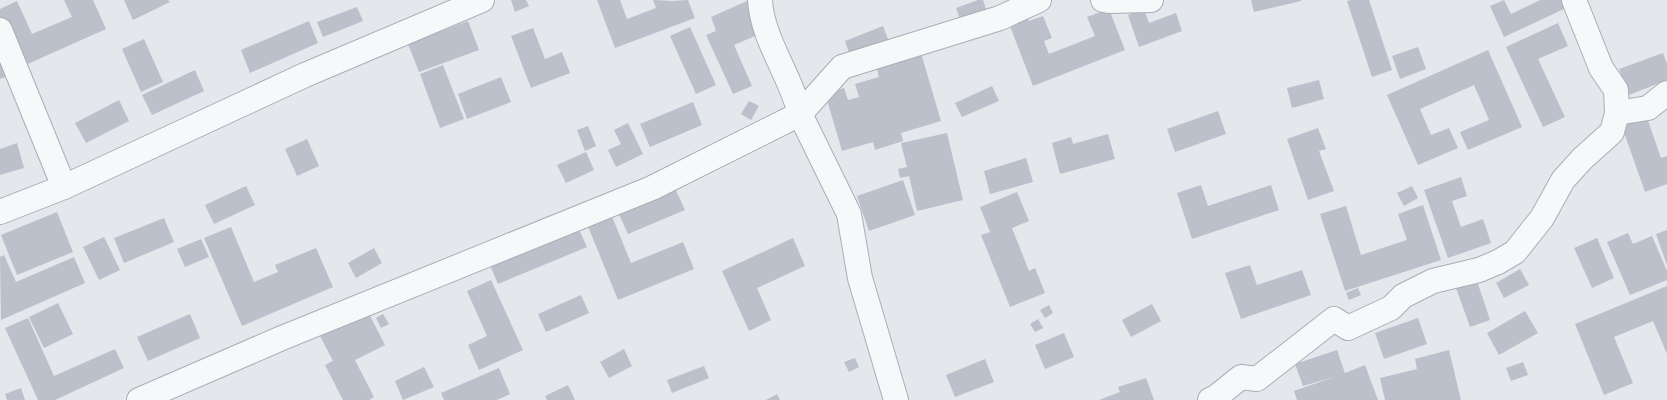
<svg xmlns="http://www.w3.org/2000/svg" width="1667" height="400" font-family="'Fira Sans',sans-serif">
	<rect width="100%" height="100%" fill="#e4e7ec"/>
	<!-- building -->
	<g fill="#bbc0ca">
		<path d="M 64,0 L 93,0 L 106,29 L 21,67 L 0,20 L 0,9 L 17,1 L 32,34 L 72,17 Z"/>
		<path d="M 124,0 L 168,0 L 170,2 L 133,20 Z"/>
		<path d="M 511,0 L 526,0 L 529,6 L 515,12 Z"/>
		<path d="M 597,0 L 620,0 L 627,19 L 656,8 L 653,0 L 673,1 L 688,0 L 695,18 L 615,48 Z"/>
		<path d="M 978,0 L 983,0 L 988,15 L 962,25 L 956,8 Z"/>
		<path d="M 1251,0 L 1301,0 L 1301,1 L 1254,12 Z"/>
		<path d="M 1351,0 L 1369,0 L 1392,70 L 1372,77 L 1347,1 Z"/>
		<path d="M 1504,0 L 1511,14 L 1540,0 L 1565,0 L 1568,7 L 1504,37 L 1490,6 Z"/>
		<path d="M 747,1 L 762,33 L 734,45 L 752,86 L 733,94 L 706,35 L 716,31 L 711,17 Z"/>
		<path d="M 357,7 L 363,21 L 323,37 L 317,22 Z"/>
		<path d="M 1109,9 L 1125,50 L 1033,86 L 1008,21 L 1026,14 L 1029,21 L 1043,16 L 1052,38 L 1044,41 L 1049,54 L 1095,36 L 1087,17 Z"/>
		<path d="M 1144,9 L 1149,23 L 1176,13 L 1182,31 L 1139,47 L 1128,15 Z"/>
		<path d="M 309,21 L 318,43 L 250,73 L 241,50 Z"/>
		<path d="M 468,21 L 479,50 L 419,72 L 408,44 Z"/>
		<path d="M 1558,23 L 1568,46 L 1538,59 L 1565,117 L 1543,127 L 1506,47 Z"/>
		<path d="M 883,26 L 891,47 L 852,61 L 845,41 Z"/>
		<path d="M 690,27 L 716,85 L 696,94 L 670,36 Z"/>
		<path d="M 533,28 L 545,59 L 562,52 L 570,73 L 531,88 L 511,36 Z"/>
		<path d="M 144,39 L 163,82 L 141,92 L 122,49 Z"/>
		<path d="M 1418,47 L 1426,69 L 1400,79 L 1392,56 Z"/>
		<path d="M 0,49 L 12,74 L 0,79 Z"/>
		<path d="M 1488,50 L 1522,127 L 1468,150 L 1460,132 L 1489,120 L 1474,85 L 1420,109 L 1431,135 L 1449,128 L 1458,148 L 1418,165 L 1387,95 Z"/>
		<path d="M 921,53 L 941,121 L 901,133 L 903,141 L 875,150 L 873,142 L 842,151 L 825,93 L 844,88 L 848,100 L 859,97 L 855,84 L 879,77 L 876,66 Z"/>
		<path d="M 1663,53 L 1667,64 L 1667,80 L 1629,95 L 1619,69 Z"/>
		<path d="M 443,65 L 464,119 L 440,128 L 420,74 Z"/>
		<path d="M 195,70 L 204,91 L 152,115 L 142,95 Z"/>
		<path d="M 501,77 L 511,102 L 467,119 L 458,94 Z"/>
		<path d="M 1319,80 L 1324,99 L 1292,108 L 1287,88 Z"/>
		<path d="M 992,86 L 999,101 L 962,117 L 955,103 Z"/>
		<path d="M 119,100 L 129,121 L 86,143 L 75,123 Z"/>
		<path d="M 749,101 L 759,106 L 751,120 L 741,114 Z"/>
		<path d="M 693,102 L 702,125 L 650,147 L 640,124 Z"/>
		<path d="M 1218,111 L 1226,134 L 1175,152 L 1167,129 Z"/>
		<path d="M 1646,115 L 1661,158 L 1667,156 L 1667,184 L 1645,192 L 1621,124 Z"/>
		<path d="M 628,123 L 643,154 L 616,167 L 608,150 L 621,144 L 614,130 Z"/>
		<path d="M 588,126 L 596,146 L 585,151 L 577,130 Z"/>
		<path d="M 1318,128 L 1326,149 L 1319,151 L 1334,191 L 1308,200 L 1287,139 Z"/>
		<path d="M 947,133 L 963,200 L 917,211 L 909,176 L 900,178 L 898,169 L 907,167 L 901,143 Z"/>
		<path d="M 1108,134 L 1115,159 L 1060,174 L 1052,143 L 1071,137 L 1073,144 Z"/>
		<path d="M 307,139 L 319,166 L 297,176 L 285,149 Z"/>
		<path d="M 17,143 L 24,168 L 0,175 L 0,149 Z"/>
		<path d="M 586,152 L 594,170 L 566,183 L 557,165 Z"/>
		<path d="M 1026,158 L 1033,182 L 990,194 L 984,171 Z"/>
		<path d="M 1461,177 L 1467,196 L 1452,201 L 1461,227 L 1483,219 L 1491,243 L 1448,258 L 1424,190 Z"/>
		<path d="M 903,180 L 915,215 L 869,231 L 857,196 Z"/>
		<path d="M 1201,185 L 1208,206 L 1271,185 L 1279,210 L 1192,239 L 1177,193 Z"/>
		<path d="M 246,186 L 255,205 L 214,224 L 205,205 Z"/>
		<path d="M 674,186 L 685,210 L 628,234 L 617,210 Z"/>
		<path d="M 1412,186 L 1418,198 L 1404,206 L 1397,193 Z"/>
		<path d="M 1017,192 L 1029,221 L 1012,228 L 1029,271 L 1035,268 L 1045,293 L 1010,307 L 981,235 L 990,232 L 980,207 Z"/>
		<path d="M 1423,205 L 1441,260 L 1345,291 L 1320,214 L 1346,206 L 1361,255 L 1407,240 L 1398,214 Z"/>
		<path d="M 57,212 L 73,252 L 17,275 L 1,235 Z"/>
		<path d="M 611,214 L 631,263 L 683,242 L 694,269 L 618,300 L 587,224 Z"/>
		<path d="M 164,218 L 174,242 L 124,263 L 114,238 Z"/>
		<path d="M 575,221 L 587,247 L 498,284 L 487,258 Z"/>
		<path d="M 231,227 L 254,282 L 278,272 L 275,265 L 316,248 L 333,287 L 242,326 L 204,238 Z"/>
		<path d="M 1667,230 L 1667,265 L 1656,234 Z"/>
		<path d="M 1628,233 L 1633,244 L 1652,236 L 1667,271 L 1667,280 L 1630,295 L 1607,242 Z"/>
		<path d="M 104,237 L 120,270 L 99,280 L 83,247 Z"/>
		<path d="M 793,238 L 805,266 L 757,288 L 771,320 L 749,331 L 722,271 Z"/>
		<path d="M 1597,238 L 1614,278 L 1592,288 L 1574,248 Z"/>
		<path d="M 201,239 L 209,257 L 185,267 L 177,249 Z"/>
		<path d="M 374,248 L 382,263 L 356,278 L 348,263 Z"/>
		<path d="M 4,255 L 16,282 L 74,257 L 85,283 L 1,320 L 0,257 Z"/>
		<path d="M 1250,265 L 1257,285 L 1302,270 L 1311,295 L 1241,319 L 1225,273 Z"/>
		<path d="M 1520,269 L 1529,285 L 1504,298 L 1496,283 Z"/>
		<path d="M 1476,278 L 1490,320 L 1470,327 L 1455,285 Z"/>
		<path d="M 491,280 L 523,350 L 479,370 L 468,345 L 487,336 L 467,291 Z"/>
		<path d="M 1667,286 L 1667,354 L 1653,321 L 1614,337 L 1633,383 L 1604,395 L 1575,324 Z"/>
		<path d="M 1358,288 L 1361,295 L 1349,300 L 1346,293 Z"/>
		<path d="M 581,295 L 589,313 L 546,332 L 538,314 Z"/>
		<path d="M 58,303 L 73,334 L 44,348 L 29,317 Z"/>
		<path d="M 1152,304 L 1161,321 L 1131,337 L 1122,320 Z"/>
		<path d="M 1049,305 L 1053,313 L 1045,318 L 1040,310 Z"/>
		<path d="M 365,306 L 385,345 L 355,360 L 374,397 L 369,400 L 343,400 L 325,365 L 333,361 L 317,330 Z"/>
		<path d="M 1525,311 L 1538,333 L 1499,355 L 1487,333 Z"/>
		<path d="M 190,314 L 200,338 L 148,361 L 137,337 Z"/>
		<path d="M 383,314 L 389,324 L 381,328 L 376,318 Z"/>
		<path d="M 28,318 L 54,376 L 115,349 L 124,368 L 55,400 L 38,400 L 5,328 Z"/>
		<path d="M 1418,318 L 1427,344 L 1384,359 L 1375,333 Z"/>
		<path d="M 1038,319 L 1043,328 L 1035,332 L 1030,324 Z"/>
		<path d="M 1064,333 L 1074,357 L 1045,369 L 1035,345 Z"/>
		<path d="M 624,349 L 632,366 L 609,378 L 600,362 Z"/>
		<path d="M 1337,350 L 1345,373 L 1365,365 L 1378,400 L 1297,400 L 1294,391 L 1334,377 L 1303,386 L 1295,364 Z"/>
		<path d="M 1449,350 L 1461,400 L 1385,400 L 1380,378 L 1417,369 L 1415,359 Z"/>
		<path d="M 855,358 L 859,367 L 849,372 L 844,362 Z"/>
		<path d="M 985,359 L 994,382 L 955,397 L 946,375 Z"/>
		<path d="M 1523,362 L 1528,375 L 1511,381 L 1506,368 Z"/>
		<path d="M 704,366 L 709,378 L 672,393 L 667,380 Z"/>
		<path d="M 424,367 L 434,387 L 403,400 L 395,381 Z"/>
		<path d="M 499,368 L 510,394 L 497,400 L 444,400 L 441,393 Z"/>
		<path d="M 1146,378 L 1154,400 L 1099,400 L 1120,392 L 1118,387 Z"/>
		<path d="M 568,385 L 575,400 L 547,400 L 545,396 Z"/>
		<path d="M 21,388 L 25,400 L 7,400 L 5,394 Z"/>
		<path d="M 777,394 L 780,400 L 766,400 Z"/>
	</g>
	<g fill="none" stroke-linecap="round" stroke-linejoin="round">
		<defs>
			<g id="minor">
				<path d="M 760,0 C 762,39 791,76 800,114 L 849,214 L 860,278 L 896,400"/>
				<path d="M 1103,0 L 1109,1 L 1151,0"/>
				<path d="M 0,30 L 64,187"/>
				<path d="M 1617,113 L 1648,108 L 1667,93"/>
				<path d="M 0,212 L 64,187 L 305,75 L 482,0"/>
				<path d="M 139,400 L 282,338 L 652,188 L 800,114 L 842,67 L 1000,18 L 1039,0"/>
				<path d="M 1210,400 L 1216,397 L 1241,377 L 1257,379 L 1334,319 L 1348,328 L 1391,308 L 1403,296 L 1433,281 L 1479,270 L 1498,262 L 1515,252 L 1542,218 L 1563,180 L 1582,159 L 1612,132 L 1617,113 L 1616,90 L 1601,68 L 1574,0"/>
			</g>
		</defs>
		<!-- minor casing -->
		<use href="#minor" stroke="#a9aeb7" stroke-width="26"/>
		<!-- minor -->
		<use href="#minor" stroke="#f7f8fa" stroke-width="24"/>
	</g>
</svg>
